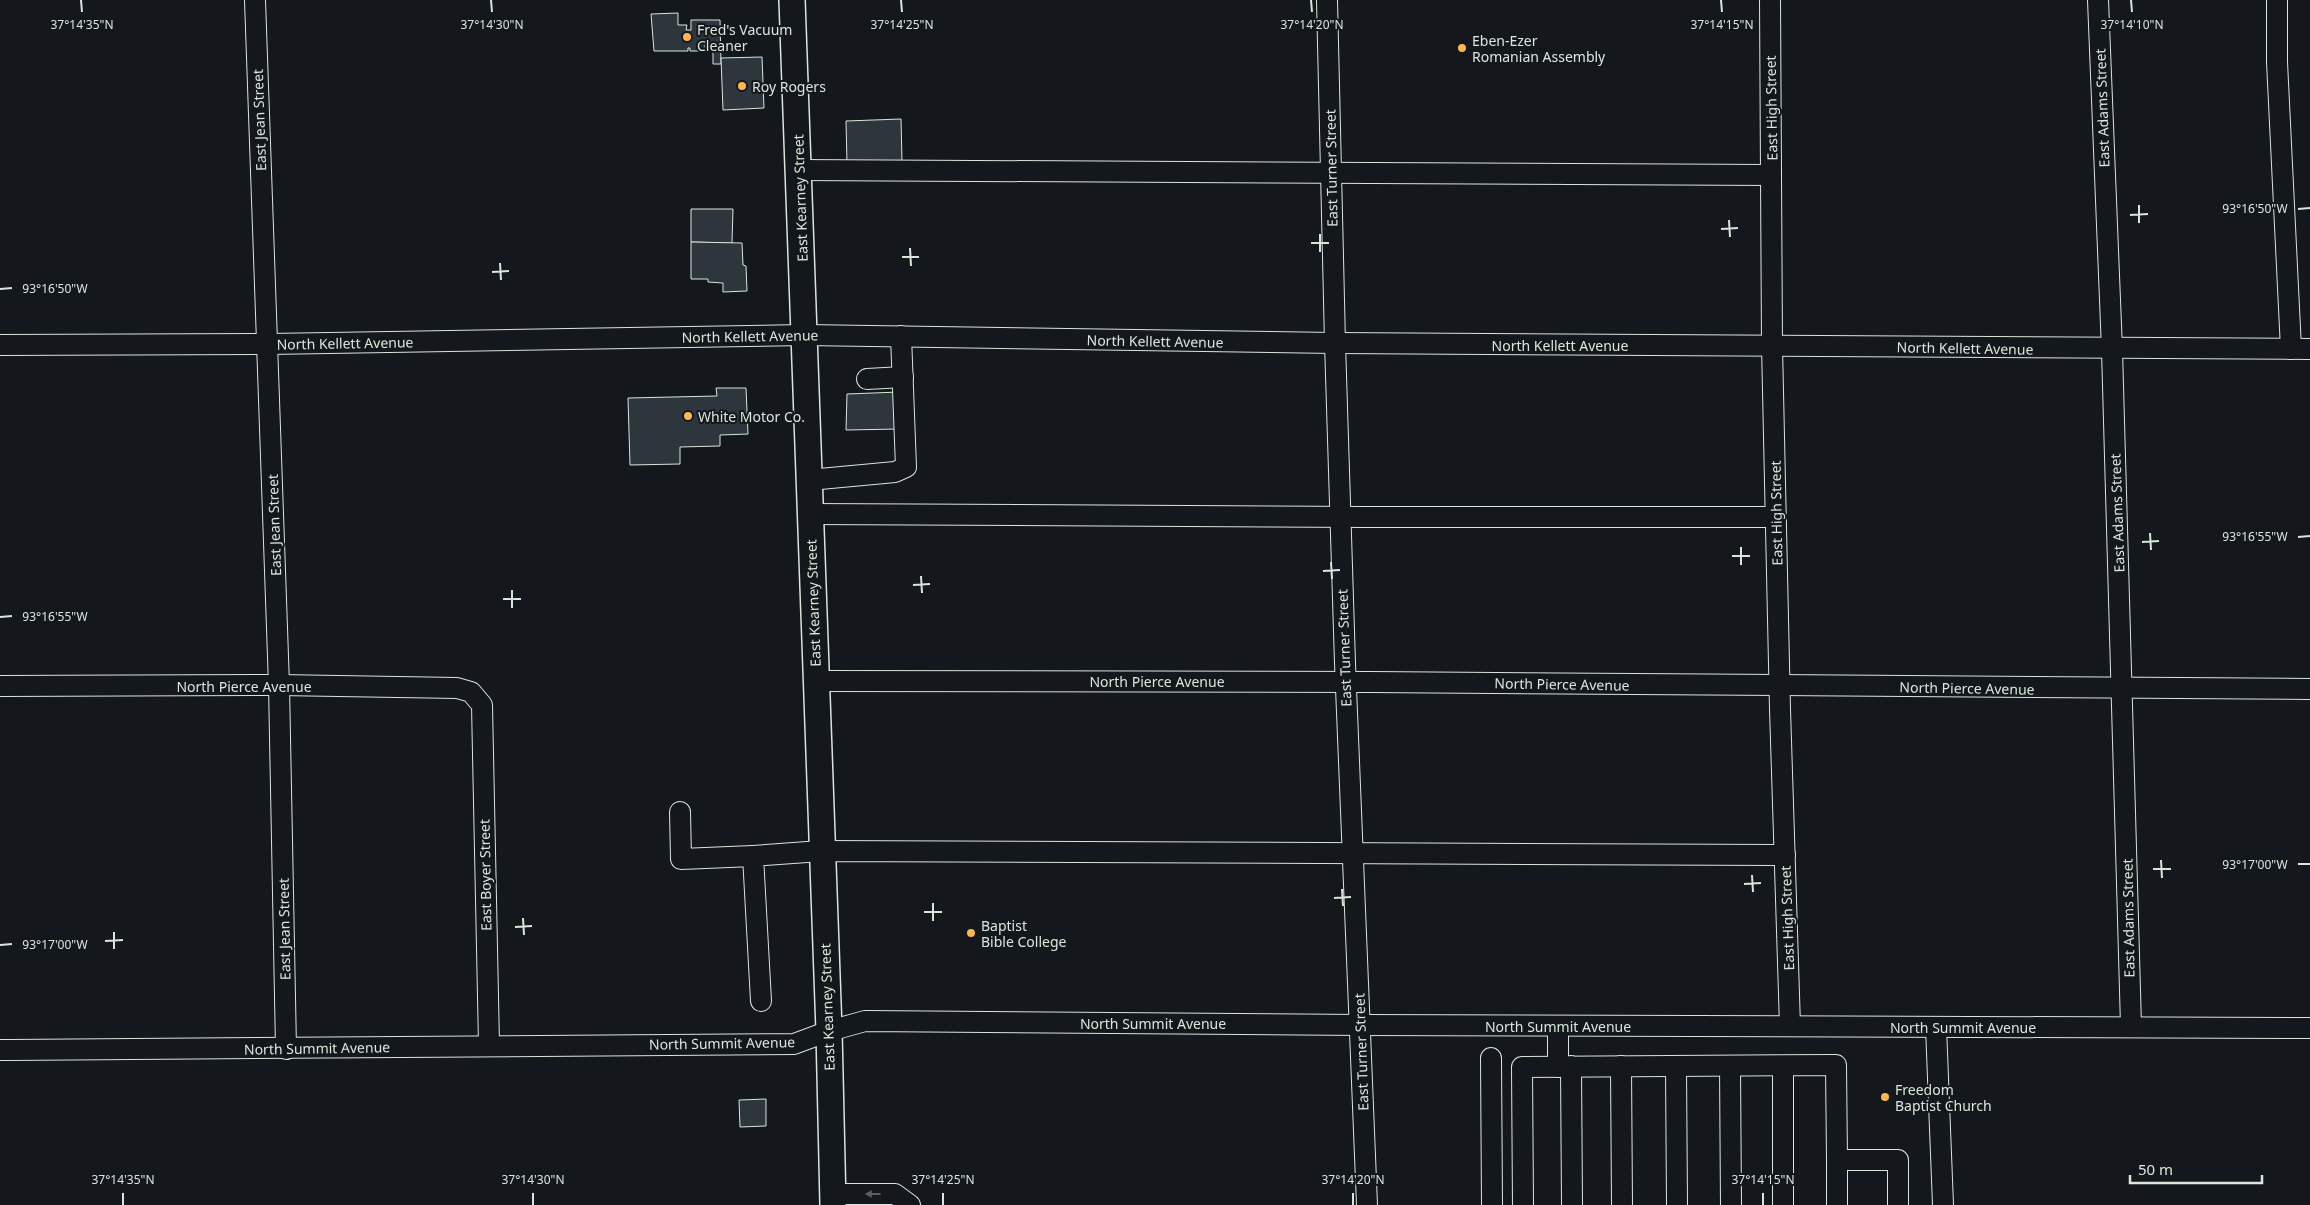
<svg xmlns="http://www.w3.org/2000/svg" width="2310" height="1205" font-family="'Noto Sans',sans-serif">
	<rect width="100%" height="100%" fill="#14181c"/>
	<!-- building -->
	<g fill="#2c363c" stroke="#d8e6dc">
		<path d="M 678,13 L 678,25 L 687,25 L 686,30 L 691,30 L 691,20 L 720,20 L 721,64 L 713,64 L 713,43 L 705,43 L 705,51 L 690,51 L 690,48 L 688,48 L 688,51 L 654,51 L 651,14 Z"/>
		<path d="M 762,57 L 764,108 L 723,110 L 721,58 Z"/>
		<path d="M 901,119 L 902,162 L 847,164 L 846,121 Z"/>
		<path d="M 691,209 L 733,209 L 732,243 L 691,242 Z"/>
		<path d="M 691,242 L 742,243 L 743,265 L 746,266 L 747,291 L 723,292 L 723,283 L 708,282 L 708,279 L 691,279 Z"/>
		<path d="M 716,388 L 746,388 L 748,434 L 720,435 L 720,446 L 680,447 L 680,464 L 630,465 L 628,398 L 717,396 Z"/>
		<path d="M 899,392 L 899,429 L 846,430 L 847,394 Z"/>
		<path d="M 766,1099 L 766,1126 L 740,1127 L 739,1100 Z"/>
	</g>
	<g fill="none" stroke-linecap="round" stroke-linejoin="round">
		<defs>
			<g id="minor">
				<path d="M 255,0 L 279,685 L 286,1049"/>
				<path d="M 1327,0 L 1335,343 L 1345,663 L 1367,1205"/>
				<path d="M 1770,0 L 1772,346 L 1780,709 L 1790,1026"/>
				<path d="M 2098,0 L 2112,350 L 2131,1026"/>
				<path d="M 2277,0 L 2277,62 L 2291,349"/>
				<path d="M 799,170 L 1771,175"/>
				<path d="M 0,345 L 268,344 L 805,335 L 1335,343 L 2310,349"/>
				<path d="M 867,379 L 903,377"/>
				<path d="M 809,480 L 895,472 L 906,467 L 901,336"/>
				<path d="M 810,514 L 1365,517 L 1776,517"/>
				<path d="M 815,681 L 1370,682 L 2310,689"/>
				<path d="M 0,686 L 279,685 L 457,688 L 471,692 L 482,705 L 489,1045"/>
				<path d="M 680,812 L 681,859 L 753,856"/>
				<path d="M 761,1001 L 753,856 L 821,851 L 1785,855"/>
				<path d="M 1936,1027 L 1943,1205"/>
				<path d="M 0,1050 C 265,1049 530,1045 794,1044 L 829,1031 L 865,1021 L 1361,1025 L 2310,1028"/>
				<path d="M 1491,1058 L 1492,1205"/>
				<path d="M 1571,1066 L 1572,1205"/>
				<path d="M 1621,1066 L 1622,1205"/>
				<path d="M 1676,1066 L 1677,1205"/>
				<path d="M 1730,1066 L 1731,1205"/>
				<path d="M 1783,1066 L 1783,1205"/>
				<path d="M 1558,1067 L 1558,1026"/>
				<path d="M 1837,1160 L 1837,1205"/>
				<path d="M 833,1194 L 895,1194 L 910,1205"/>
				<path d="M 1523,1205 L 1522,1067 L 1836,1065 L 1837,1160 L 1898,1160 L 1898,1205"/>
			</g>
			<path id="major" d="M 792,0 L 829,1031 L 833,1205"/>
		</defs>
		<!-- minor casing -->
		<use href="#minor" stroke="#d8e6dc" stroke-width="22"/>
		<!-- major casing -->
		<use href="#major" stroke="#d8e6dc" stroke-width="28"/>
		<!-- minor -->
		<use href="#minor" stroke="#14181c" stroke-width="20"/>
		<!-- major -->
		<use href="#major" stroke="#14181c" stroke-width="25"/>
	</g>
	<!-- one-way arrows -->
	<defs><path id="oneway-solid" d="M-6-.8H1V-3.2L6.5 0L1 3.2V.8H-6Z" transform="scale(1.25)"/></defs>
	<use fill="#59605f" href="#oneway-solid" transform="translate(873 1194) rotate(180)"/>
	<!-- ticks -->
	<path fill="none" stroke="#d8e6dc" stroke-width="2" d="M 81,0 L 82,12M 491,0 L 492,12M 901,0 L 902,12M 1311,0 L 1312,12M 1721,0 L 1722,12M 2131,0 L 2132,12M 2139,205 L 2139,223M 2298,209 L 2310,208M 2130,215 L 2148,214M 1729,220 L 1730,237M 1721,229 L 1738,228M 1320,234 L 1320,252M 1311,243 L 1329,243M 910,248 L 911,266M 902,257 L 919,257M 500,263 L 501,280M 492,272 L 509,271M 0,289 L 12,288M 2150,533 L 2151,550M 2298,537 L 2310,536M 2142,542 L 2159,541M 1741,547 L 1741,565M 1732,556 L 1750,556M 1331,562 L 1332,579M 1323,571 L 1340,570M 921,576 L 922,593M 913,585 L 930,584M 512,590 L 512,608M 503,599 L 521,599M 0,617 L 12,616M 2161,860 L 2162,878M 2298,864 L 2310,864M 2153,869 L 2171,869M 1752,875 L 1753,892M 1744,884 L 1761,883M 1342,889 L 1343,906M 1334,898 L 1351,897M 933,903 L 933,921M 924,912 L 942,912M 523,918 L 524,935M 515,927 L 532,926M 114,932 L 114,949M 105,941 L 123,940M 0,945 L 12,944M 123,1193 L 123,1205M 533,1193 L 533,1205M 943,1193 L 943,1205M 1353,1193 L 1353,1205M 1763,1193 L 1763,1205"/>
	<!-- markers -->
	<g fill="#ffb74d" stroke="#14181c" stroke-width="2">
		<circle cx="687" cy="37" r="5"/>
		<circle cx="1462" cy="48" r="5"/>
		<circle cx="742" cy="86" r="5"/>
		<circle cx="688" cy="416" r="5"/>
		<circle cx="971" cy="933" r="5"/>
		<circle cx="1885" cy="1097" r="5"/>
	</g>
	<g text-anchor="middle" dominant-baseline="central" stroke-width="4" stroke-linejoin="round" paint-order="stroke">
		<!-- poi labels -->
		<g font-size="14" fill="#d8e6dc" stroke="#14181c" text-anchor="start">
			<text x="697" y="29">Fred's Vacuum<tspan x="697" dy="16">Cleaner</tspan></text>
			<text x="1472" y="40">Eben-Ezer<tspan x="1472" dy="16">Romanian Assembly</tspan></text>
			<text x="752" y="86">Roy Rogers</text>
			<text x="698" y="416">White Motor Co.</text>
			<text x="981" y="925">Baptist<tspan x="981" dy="16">Bible College</tspan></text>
			<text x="1895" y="1089">Freedom<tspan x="1895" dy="16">Baptist Church</tspan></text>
		</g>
		<!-- street labels -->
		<g font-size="14" fill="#d8e6dc" stroke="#14181c">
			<text transform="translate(1771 108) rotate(-91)">East High Street</text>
			<text transform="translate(2102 108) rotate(-92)">East Adams Street</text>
			<text transform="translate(259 120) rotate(-92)">East Jean Street</text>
			<text transform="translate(1331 168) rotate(-91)">East Turner Street</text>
			<text transform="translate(800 198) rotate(-92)">East Kearney Street</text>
			<text transform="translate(750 336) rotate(-1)">North Kellett Avenue</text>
			<text transform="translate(1155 341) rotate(1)">North Kellett Avenue</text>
			<text transform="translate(345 343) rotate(-1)">North Kellett Avenue</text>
			<text x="1560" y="345">North Kellett Avenue</text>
			<text transform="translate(1965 348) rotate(1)">North Kellett Avenue</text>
			<text transform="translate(1776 513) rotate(-91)">East High Street</text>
			<text transform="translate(2117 513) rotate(-92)">East Adams Street</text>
			<text transform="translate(274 525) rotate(-92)">East Jean Street</text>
			<text transform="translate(813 603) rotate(-92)">East Kearney Street</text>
			<text transform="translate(1344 648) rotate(-92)">East Turner Street</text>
			<text x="1157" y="681">North Pierce Avenue</text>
			<text transform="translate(1562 684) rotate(1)">North Pierce Avenue</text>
			<text x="244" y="686">North Pierce Avenue</text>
			<text transform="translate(1967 688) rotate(1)">North Pierce Avenue</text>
			<text transform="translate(485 875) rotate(-91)">East Boyer Street</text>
			<text transform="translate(1787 918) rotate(-92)">East High Street</text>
			<text transform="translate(2128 918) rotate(-91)">East Adams Street</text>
			<text transform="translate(284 929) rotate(-91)">East Jean Street</text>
			<text transform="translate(827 1007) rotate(-92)">East Kearney Street</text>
			<text x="1153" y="1023">North Summit Avenue</text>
			<text x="1558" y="1026">North Summit Avenue</text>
			<text x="1963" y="1027">North Summit Avenue</text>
			<text transform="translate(722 1043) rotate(-1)">North Summit Avenue</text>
			<text transform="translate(317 1048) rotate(-1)">North Summit Avenue</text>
			<text transform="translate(1361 1052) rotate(-92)">East Turner Street</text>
		</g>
	</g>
	<g font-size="12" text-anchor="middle" fill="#d8e6dc" stroke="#14181c" stroke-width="4" stroke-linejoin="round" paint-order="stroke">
		<text x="82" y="29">37°14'35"N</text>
		<text x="492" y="29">37°14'30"N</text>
		<text x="902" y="29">37°14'25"N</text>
		<text x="1312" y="29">37°14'20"N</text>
		<text x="1722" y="29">37°14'15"N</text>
		<text x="2132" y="29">37°14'10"N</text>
		<text x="2255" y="213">93°16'50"W</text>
		<text x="55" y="293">93°16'50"W</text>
		<text x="2255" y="541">93°16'55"W</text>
		<text x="55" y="621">93°16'55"W</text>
		<text x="2255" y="869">93°17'00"W</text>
		<text x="55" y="949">93°17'00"W</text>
		<text x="123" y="1184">37°14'35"N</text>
		<text x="533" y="1184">37°14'30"N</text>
		<text x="943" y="1184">37°14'25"N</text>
		<text x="1353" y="1184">37°14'20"N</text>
		<text x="1763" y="1184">37°14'15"N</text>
	</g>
	<!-- scale -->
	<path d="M2130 1175v8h132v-8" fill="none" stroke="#d8e6dc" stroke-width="2.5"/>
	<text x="2138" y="1175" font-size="15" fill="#d8e6dc" stroke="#14181c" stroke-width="4" paint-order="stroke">50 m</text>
</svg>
